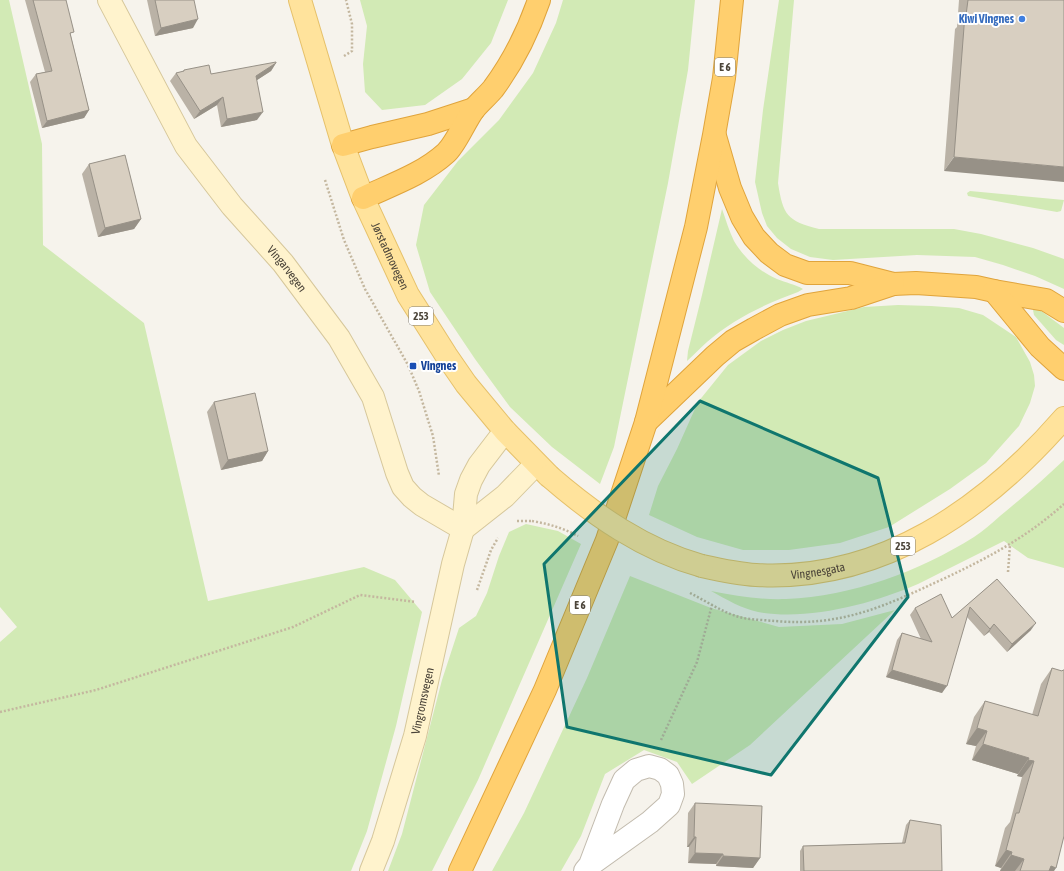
<svg xmlns="http://www.w3.org/2000/svg" width="1064" height="871" font-family="'Asap Condensed',sans-serif">
	<rect width="100%" height="100%" fill="#f6f3ec"/>
	<!-- green -->
	<g fill="#d2eab5">
		<path d="M 0,0 L 9,0 L 42,144 L 43,245 L 144,323 L 208,601 L 364,567 L 395,580 L 422,612 L 396,726 L 367,831 L 351,871 L 0,871 L 0,642 L 17,627 L 0,607 Z"/>
		<path d="M 360,0 L 508,0 L 491,43 L 462,79 L 425,105 L 382,110 L 365,92 L 363,64 L 367,26 Z"/>
		<path d="M 563,0 L 695,0 L 688,70 L 668,183 L 614,447 L 600,484 L 552,447 L 510,407 L 475,359 L 430,292 L 416,245 L 424,205 L 458,161 L 499,120 L 533,73 L 556,23 Z"/>
		<path d="M 779,0 L 794,0 L 778,183 C 783,215 787,221 819,229 L 954,229 L 981,234 L 1033,248 L 1064,259 L 1064,289 L 1035,276 L 1003,265 L 975,257 L 917,255 L 833,260 L 810,257 L 791,249 L 777,238 L 767,226 L 762,213 L 755,182 L 763,110 Z"/>
		<path d="M 970,191 L 1064,200 L 1061,211 L 1057,212 L 968,196 L 967,193 Z"/>
		<path d="M 722,209 C 726,220 729,231 734,241 C 744,258 760,272 777,279 C 786,283 795,284 803,289 L 798,292 C 765,304 733,319 707,342 C 700,348 694,355 687,361 L 688,351 L 702,295 Z"/>
		<path d="M 898,305 L 931,306 L 959,308 L 983,315 L 1016,337 L 1030,362 L 1034,375 L 1035,386 L 1030,403 L 1019,426 L 986,463 L 950,489 L 889,527 L 840,543 L 789,550 L 743,550 L 697,537 L 649,515 L 658,486 L 677,449 L 698,402 L 728,365 L 761,341 L 783,330 L 806,321 L 864,307 Z"/>
		<path d="M 1036,307 L 1064,328 L 1064,345 L 1056,340 L 1034,315 L 1033,310 Z"/>
		<path d="M 1064,460 L 1064,568 L 1028,558 L 1004,541 C 986,550 968,559 950,568 C 939,573 929,579 918,584 C 872,604 808,621 758,612 C 743,609 725,599 711,591 C 736,596 761,600 786,599 C 853,596 918,572 974,537 C 983,531 992,523 1000,516 C 1022,498 1043,480 1064,460 Z"/>
		<path d="M 526,524 L 558,531 L 581,544 L 478,780 L 432,871 L 388,871 L 402,834 L 442,680 L 459,628 L 476,616 L 487,593 L 499,556 L 509,532 Z"/>
		<path d="M 630,576 L 711,608 L 779,627 L 842,624 L 895,610 L 750,745 L 692,784 L 677,762 L 644,750 L 605,774 L 581,836 L 561,871 L 492,871 L 524,813 L 587,678 Z"/>
	</g>
	<g fill="none" stroke-linecap="round" stroke-linejoin="round">
		<defs>
			<path id="street" d="M 585,871 L 590,865 L 613,804 L 624,780 L 636,770 L 649,766 L 660,769 L 668,775 L 672,784 L 673,794 L 669,805 L 650,822 L 590,865"/>
			<g id="secondary">
				<path id="s1" d="M 109,0 L 186,146 L 232,206 L 283,263 L 339,338 L 373,397 L 397,473 L 403,487 L 412,497 L 422,505 L 463,529"/>
				<path d="M 463,529 L 505,496 L 536,464"/>
				<path id="s2" d="M 371,871 L 383,841 L 415,736 L 453,564 L 463,529 L 466,494 L 471,480 L 479,465 L 505,431"/>
			</g>
			<g id="primary">
				<path id="s3" d="M 300,0 L 343,145 L 363,198 L 408,295 L 446,355 L 466,384 L 505,431 L 549,476"/>
				<path id="s4" d="M 702,566 C 720,570 738,574 756,575 C 881,582 985,509 1064,418"/>
			</g>
			<g id="highway">
				<path d="M 715,136 L 730,188 L 742,217 L 754,237 L 769,253 L 785,265 L 807,273 L 850,273 L 893,284 L 916,283 L 976,287 L 994,291 L 1046,300 L 1064,311"/>
				<path d="M 343,145 L 372,137 L 428,124 L 474,109"/>
				<path d="M 363,198 C 391,185 423,174 446,153 C 456,144 465,121 474,109 C 480,102 487,96 493,89 C 513,62 528,32 539,0"/>
				<path d="M 994,291 L 1040,347 L 1064,369"/>
				<path d="M 646,422 L 715,356 L 733,341 L 754,329 L 780,315 L 808,305 L 851,298 L 893,284"/>
				<path d="M 460,871 L 545,690 L 607,540 L 646,422 L 696,227 L 714,135 L 724,78 L 732,0"/>
			</g>
		</defs>
		<!-- street casing -->
		<use href="#street" stroke="#c2bbae" stroke-width="24"/>
		<!-- secondary casing -->
		<use href="#secondary" stroke="#d6c79b" stroke-width="24"/>
		<!-- primary casing -->
		<use href="#primary" stroke="#e6c16a" stroke-width="24"/>
		<!-- highway casing -->
		<use href="#highway" stroke="#e0a43c" stroke-width="24"/>
		<!-- path -->
		<g stroke="#c4b79f" stroke-width="2.5" stroke-dasharray="2 2" stroke-linecap="butt">
			<path d="M 344,56 L 352,51 L 352,24 L 346,0"/>
			<path d="M 325,180 L 344,240 L 365,289 L 408,365 L 419,391 L 433,436 L 439,476"/>
			<path d="M 517,521 L 532,521"/>
			<path d="M 1008,572 L 1010,545"/>
			<path d="M 477,590 L 491,550 L 498,538"/>
			<path d="M 690,593 C 706,601 722,612 739,617 C 751,620 764,620 775,621 C 842,627 885,606 943,579 C 988,558 1027,537 1064,504"/>
			<path d="M 0,712 L 96,690 L 293,627 L 360,595 L 416,602"/>
			<path d="M 661,740 L 697,662 L 712,605"/>
		</g>
		<!-- street -->
		<use href="#street" stroke="#fff" stroke-width="22"/>
		<!-- secondary -->
		<use href="#secondary" stroke="#fff3cd" stroke-width="22"/>
		<!-- primary -->
		<use href="#primary" stroke="#ffe39c" stroke-width="22"/>
		<!-- highway -->
		<use href="#highway" stroke="#ffcf6e" stroke-width="22"/>
		<defs>
			<path id="primary-bridge" d="M 549,476 C 594,515 644,550 702,566"/>
		</defs>
		<!-- primary-bridge casing -->
		<use href="#primary-bridge" stroke="#e6c16a" stroke-width="24" stroke-linecap="butt"/>
		<!-- path-bridge -->
		<path stroke="#c4b79f" stroke-width="2.5" stroke-dasharray="2 2" stroke-linecap="butt" d="M 532,521 C 549,524 563,528 578,536"/>
		<!-- primary-bridge -->
		<use href="#primary-bridge" stroke="#ffe39c" stroke-width="22"/>
	</g>
	<!-- wall -->
	<g fill="#bab2a6">
		<path d="M 25,0 L 66,0 L 71,36 L 89,110 L 84,118 L 42,128 L 30,82 L 36,74 L 45,72 Z"/>
		<path d="M 147,0 L 194,0 L 193,28 L 155,36 Z"/>
		<path d="M 959,0 L 1064,0 L 944,171 L 955,29 L 957,27 Z"/>
		<path d="M 276,63 L 271,71 L 257,80 L 257,120 L 221,127 L 217,105 L 194,119 L 170,81 L 176,73 L 182,72 L 184,70 L 211,74 Z"/>
		<path d="M 89,164 L 141,219 L 134,229 L 98,237 L 82,174 Z"/>
		<path d="M 214,402 L 268,451 L 262,461 L 221,470 L 207,412 Z"/>
		<path d="M 997,579 L 1031,630 L 1007,652 L 989,632 L 984,636 L 967,617 L 942,693 L 886,677 L 897,640 L 902,633 L 921,639 L 910,615 L 915,608 L 952,618 Z"/>
		<path d="M 1052,668 L 1054,871 L 1000,871 L 1001,868 L 995,866 L 1005,828 L 1010,822 L 1022,777 L 1017,776 L 1018,774 L 972,760 L 976,746 L 966,744 L 974,717 L 985,701 L 1032,715 L 1041,684 Z"/>
		<path d="M 695,803 L 760,858 L 753,868 L 716,866 L 716,864 L 688,863 L 689,847 L 687,847 L 688,813 Z"/>
		<path d="M 910,820 L 942,871 L 800,871 L 800,851 L 803,846 L 902,843 L 906,825 Z"/>
	</g>
	<!-- shaded-wall -->
	<g fill="#979187">
		<path d="M 198,19 L 193,28 L 155,36 L 161,28 Z"/>
		<path d="M 276,63 L 271,71 L 251,84 L 256,76 Z"/>
		<path d="M 223,97 L 217,105 L 194,119 L 200,111 Z"/>
		<path d="M 89,110 L 84,118 L 42,128 L 47,121 Z"/>
		<path d="M 263,112 L 257,120 L 221,127 L 227,119 Z"/>
		<path d="M 954,157 L 1064,167 L 1064,182 L 944,171 Z"/>
		<path d="M 141,219 L 134,229 L 98,237 L 105,228 Z"/>
		<path d="M 268,451 L 262,461 L 221,470 L 228,460 Z"/>
		<path d="M 1036,623 L 1031,630 L 1007,652 L 1012,644 Z"/>
		<path d="M 994,624 L 989,632 L 984,636 L 990,629 Z"/>
		<path d="M 892,670 L 947,686 L 942,693 L 886,677 Z"/>
		<path d="M 977,728 L 987,731 L 976,746 L 966,744 Z"/>
		<path d="M 983,744 L 1029,758 L 1018,774 L 972,760 Z"/>
		<path d="M 1028,760 L 1034,761 L 1022,777 L 1017,776 Z"/>
		<path d="M 694,837 L 696,837 L 689,847 L 687,847 Z"/>
		<path d="M 1006,850 L 1012,852 L 1001,868 L 995,866 Z"/>
		<path d="M 695,853 L 723,854 L 716,864 L 688,863 Z"/>
		<path d="M 1011,855 L 1024,859 L 1015,871 L 1000,871 Z"/>
		<path d="M 723,856 L 760,858 L 753,868 L 716,866 Z"/>
		<path d="M 1051,866 L 1056,868 L 1054,871 L 1047,871 Z"/>
	</g>
	<!-- building -->
	<g fill="#d8cfc1" stroke="#979187">
		<path d="M 33,0 L 66,0 L 74,32 L 70,33 L 89,110 L 47,121 L 36,74 L 52,71 Z"/>
		<path d="M 155,0 L 194,0 L 198,19 L 161,28 Z"/>
		<path d="M 968,0 L 1064,0 L 1064,167 L 954,157 L 965,14 L 966,15 Z"/>
		<path d="M 276,62 L 276,63 L 256,76 L 263,112 L 227,119 L 223,97 L 200,111 L 176,73 L 184,71 L 184,70 L 209,65 L 211,74 Z"/>
		<path d="M 125,155 L 141,219 L 105,228 L 89,164 Z"/>
		<path d="M 255,393 L 268,451 L 228,460 L 214,402 Z"/>
		<path d="M 997,579 L 1036,623 L 1012,644 L 994,624 L 990,629 L 970,607 L 947,686 L 892,670 L 902,633 L 932,642 L 915,608 L 941,594 L 952,618 Z"/>
		<path d="M 1052,668 L 1062,671 L 1063,670 L 1064,670 L 1064,836 L 1056,868 L 1051,866 L 1049,871 L 1020,871 L 1024,859 L 1011,855 L 1012,852 L 1006,850 L 1016,813 L 1019,813 L 1034,761 L 1028,760 L 1029,758 L 983,744 L 987,731 L 977,728 L 985,701 L 1038,716 Z"/>
		<path d="M 695,803 L 762,806 L 760,858 L 723,856 L 723,854 L 695,853 L 696,837 L 694,837 Z"/>
		<path d="M 910,820 L 941,825 L 942,871 L 804,871 L 803,846 L 905,843 Z"/>
	</g>
	<!-- marked area -->
	<path fill="#0f766e" fill-opacity="0.2" stroke="#0f766e" stroke-width="3" stroke-linejoin="round" d="M 700,401 L 878,478 L 908,597 L 771,775 L 567,727 L 544,564 Z"/>
	<!-- markers -->
	<circle fill="#3f7fe0" stroke="#fff" stroke-width="1.5" cx="1022" cy="19" r="4"/>
	<rect fill="#1a4fb4" stroke="#fff" stroke-width="1.5" x="409" y="362" width="8" height="8" rx="2"/>
	<g text-anchor="middle" dominant-baseline="central" stroke-width="4" stroke-linejoin="round" paint-order="stroke">
		<!-- shield labels -->
		<g fill="#fff" stroke="#817c74" stroke-width="1">
			<rect x="715" y="58" width="20" height="18" rx="3"/>
			<rect x="409" y="307" width="24" height="18" rx="3"/>
			<rect x="891" y="537" width="24" height="18" rx="3"/>
			<rect x="570" y="596" width="20" height="18" rx="3"/>
		</g>
		<g font-size="11" font-weight="bold" fill="#4b4439">
			<text x="725" y="67">E 6</text>
			<text x="421" y="316">253</text>
			<text x="903" y="546">253</text>
			<text x="580" y="605">E 6</text>
		</g>
		<!-- shop labels -->
		<g font-size="12" font-weight="bold" fill="#366cbe" stroke="#fff" text-anchor="end">
			<text x="1014" y="19">Kiwi Vingnes</text>
		</g>
		<!-- street labels -->
		<g font-size="12" fill="#4b4439" stroke="#fff">
			<text stroke="none"><textPath href="#s3" startOffset="272">Jørstadmovegen</textPath></text>
			<text stroke="none"><textPath href="#s1" startOffset="324">Vingarvegen</textPath></text>
			<text stroke="none"><textPath href="#s4" startOffset="117">Vingnesgata</textPath></text>
			<text stroke="none"><textPath href="#s2" startOffset="178">Vingromsvegen</textPath></text>
		</g>
		<!-- transit labels -->
		<g font-size="12" font-weight="bold" fill="#164399" stroke="#fff" text-anchor="start">
			<text x="421" y="366">Vingnes</text>
		</g>
	</g>
</svg>
